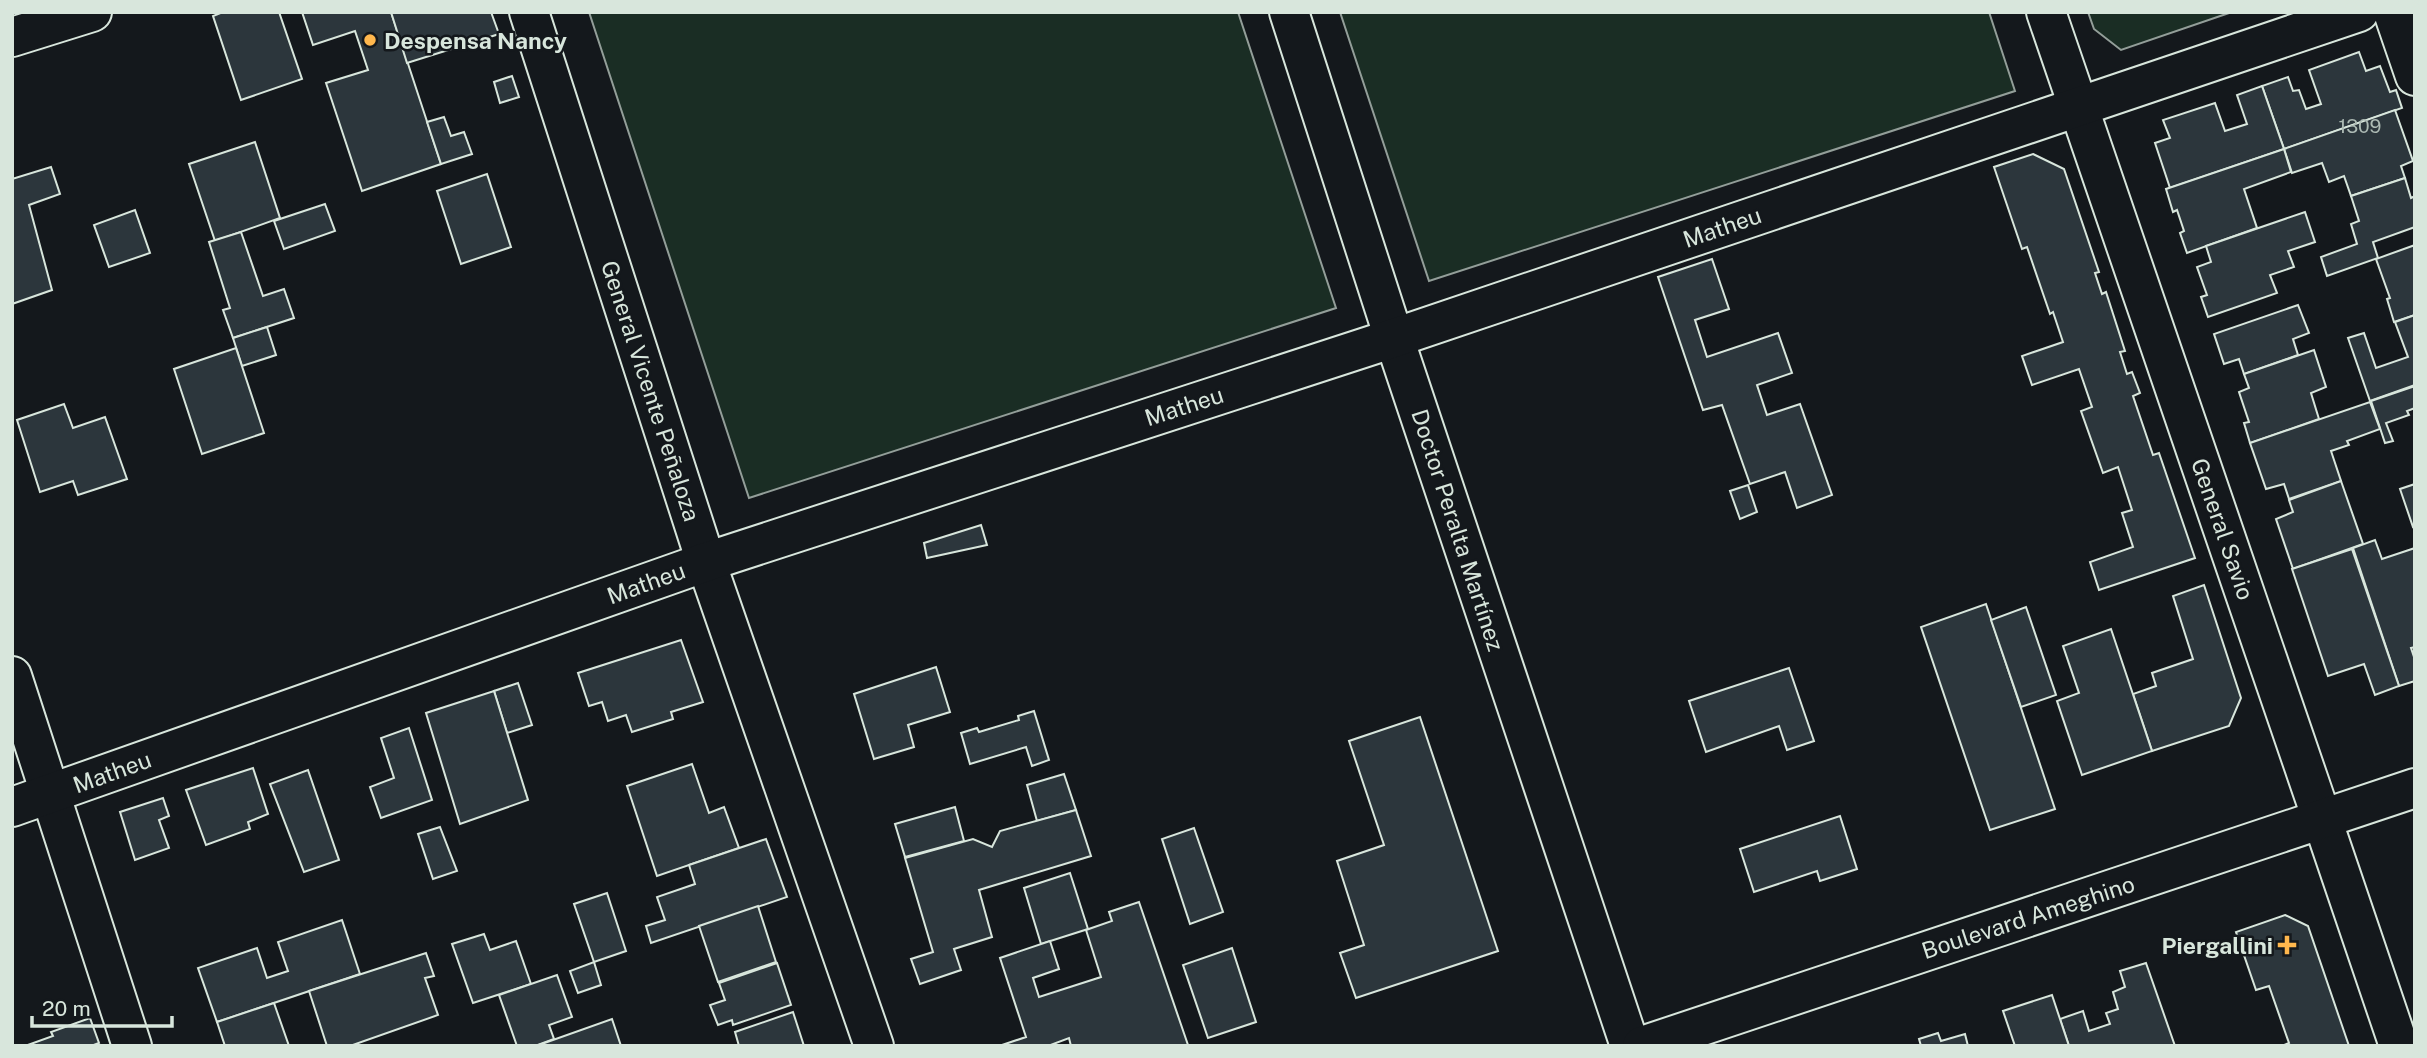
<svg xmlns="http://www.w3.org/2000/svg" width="2427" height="1058" font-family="'Public Sans',sans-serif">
	<rect width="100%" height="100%" fill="#14181c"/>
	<!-- green -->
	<g fill="#1a2d24" stroke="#939e99" stroke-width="2">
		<path d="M 589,12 L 1238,12 L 1336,308 L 749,498 Z"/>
		<path d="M 1340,12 L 1989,12 L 2015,91 L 1429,281 Z"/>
		<path d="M 2088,12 L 2232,12 L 2121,50 L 2094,29 Z"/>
	</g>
	<!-- building -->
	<g fill="#2c363c" stroke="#d8e6dc" stroke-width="2">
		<path d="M 223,12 L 279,12 L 302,79 L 241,100 L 213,16 Z"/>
		<path d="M 302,12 L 391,12 L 441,164 L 362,191 L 326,83 L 368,70 L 355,31 L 313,45 Z"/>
		<path d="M 391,12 L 491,12 L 499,34 L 407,63 Z"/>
		<path d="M 2359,52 L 2366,71 L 2380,66 L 2390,92 L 2396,90 L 2402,108 L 2284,149 L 2262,86 L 2288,77 L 2293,91 L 2299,90 L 2306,109 L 2321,104 L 2309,70 Z"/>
		<path d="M 512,76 L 519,97 L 500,103 L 494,82 Z"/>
		<path d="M 2262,86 L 2284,149 L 2170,188 L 2155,143 L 2170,138 L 2163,120 L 2215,103 L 2225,131 L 2247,124 L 2237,95 Z"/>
		<path d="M 2395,110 L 2413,161 L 2401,166 L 2405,178 L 2351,196 L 2344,176 L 2329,182 L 2322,163 L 2292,173 L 2284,149 Z"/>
		<path d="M 444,117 L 451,136 L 464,132 L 472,154 L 441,164 L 427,122 Z"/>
		<path d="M 255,142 L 280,218 L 215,241 L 189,164 Z"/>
		<path d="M 2284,149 L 2291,172 L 2244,189 L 2257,228 L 2187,253 L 2180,233 L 2184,231 L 2177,210 L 2173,212 L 2166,189 Z"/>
		<path d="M 2033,154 L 2064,169 L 2099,272 L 2095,273 L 2102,294 L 2106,292 L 2125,351 L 2120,352 L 2127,374 L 2132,372 L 2140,393 L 2133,396 L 2153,455 L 2159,453 L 2195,558 L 2099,590 L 2090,562 L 2133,547 L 2122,513 L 2132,510 L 2118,467 L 2103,473 L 2081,411 L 2092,407 L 2079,369 L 2032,385 L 2022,356 L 2063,342 L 2053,312 L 2050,314 L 2027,247 L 2022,249 L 1994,167 Z"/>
		<path d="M 51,167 L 60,194 L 29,205 L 52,290 L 12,304 L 12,179 Z"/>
		<path d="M 487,174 L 511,247 L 461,264 L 437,191 Z"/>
		<path d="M 2405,178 L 2411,198 L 2415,196 L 2415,227 L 2373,242 L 2378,258 L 2327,276 L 2321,257 L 2357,244 L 2351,224 L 2359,221 L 2351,196 Z"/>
		<path d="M 325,204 L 335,231 L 284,249 L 274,221 Z"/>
		<path d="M 135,210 L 150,253 L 109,267 L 94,225 Z"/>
		<path d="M 2305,212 L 2315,242 L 2288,251 L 2294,267 L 2270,275 L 2277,293 L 2208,317 L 2201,297 L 2207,295 L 2197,267 L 2211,262 L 2206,246 Z"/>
		<path d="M 241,232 L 263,296 L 284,289 L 294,318 L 233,338 L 223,310 L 230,308 L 209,242 Z"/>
		<path d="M 2415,245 L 2415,315 L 2394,322 L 2387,299 L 2390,298 L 2376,259 Z"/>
		<path d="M 1712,259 L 1729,309 L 1695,320 L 1707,357 L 1778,333 L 1792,373 L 1757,385 L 1767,415 L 1800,404 L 1832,495 L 1797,508 L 1785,472 L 1750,484 L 1722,405 L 1703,410 L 1658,277 Z"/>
		<path d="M 2298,305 L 2309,333 L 2293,339 L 2298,355 L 2244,374 L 2239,359 L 2224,364 L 2214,334 Z"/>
		<path d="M 2415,315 L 2415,385 L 2370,401 L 2348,338 L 2364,333 L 2376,368 L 2408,357 L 2395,322 Z"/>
		<path d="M 267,327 L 276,355 L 242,366 L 233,338 Z"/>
		<path d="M 236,348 L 264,433 L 202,454 L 174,369 Z"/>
		<path d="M 2314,350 L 2326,387 L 2311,393 L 2319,419 L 2250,443 L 2244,423 L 2249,422 L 2239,392 L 2249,388 L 2244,374 Z"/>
		<path d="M 2415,386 L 2415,408 L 2407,411 L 2409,415 L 2386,423 L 2393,441 L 2385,443 L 2371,401 Z"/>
		<path d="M 2370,402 L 2380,429 L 2347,441 L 2349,445 L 2331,451 L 2341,481 L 2289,499 L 2284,484 L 2266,489 L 2250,443 Z"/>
		<path d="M 64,404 L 73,428 L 105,417 L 127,479 L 78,495 L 73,481 L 40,492 L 17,420 Z"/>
		<path d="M 2341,481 L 2363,544 L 2293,569 L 2276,519 L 2293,512 L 2289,500 Z"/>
		<path d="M 2415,484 L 2415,526 L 2413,527 L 2400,489 Z"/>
		<path d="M 1748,485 L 1757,512 L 1740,519 L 1730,491 Z"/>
		<path d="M 981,525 L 987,545 L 927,558 L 924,543 Z"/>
		<path d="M 2375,540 L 2382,559 L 2415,548 L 2415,647 L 2411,648 L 2415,660 L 2415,681 L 2399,686 L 2353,548 Z"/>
		<path d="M 2352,549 L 2399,686 L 2375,695 L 2364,664 L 2328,676 L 2292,569 Z"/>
		<path d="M 2204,585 L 2241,698 L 2229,726 L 2152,751 L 2133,694 L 2156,686 L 2152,673 L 2193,659 L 2173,596 Z"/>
		<path d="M 1986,604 L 2055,809 L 1990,830 L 1921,627 Z"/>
		<path d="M 2026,607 L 2056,695 L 2021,707 L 1991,620 Z"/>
		<path d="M 2111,629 L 2152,751 L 2082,775 L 2057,701 L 2079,693 L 2063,646 Z"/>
		<path d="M 681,640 L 703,702 L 671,712 L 673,719 L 632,732 L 626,715 L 608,721 L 602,702 L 589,706 L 578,673 Z"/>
		<path d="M 936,667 L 950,712 L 908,725 L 914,747 L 874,759 L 854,694 Z"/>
		<path d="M 1789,668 L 1814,741 L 1787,750 L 1779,726 L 1706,752 L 1689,701 Z"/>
		<path d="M 518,683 L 532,725 L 507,733 L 494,691 Z"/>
		<path d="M 494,691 L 528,800 L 460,824 L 426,713 Z"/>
		<path d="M 1034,711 L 1049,760 L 1032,766 L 1026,747 L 970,764 L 961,733 L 977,728 L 979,732 L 1019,720 L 1018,716 Z"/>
		<path d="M 1420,717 L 1498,951 L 1356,998 L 1340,953 L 1364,945 L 1337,861 L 1384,845 L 1349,741 Z"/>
		<path d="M 409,728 L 432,800 L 381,818 L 370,787 L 394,778 L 381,738 Z"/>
		<path d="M 692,764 L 709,813 L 724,807 L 739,848 L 657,876 L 627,786 Z"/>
		<path d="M 253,768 L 268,814 L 248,822 L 250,829 L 206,845 L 186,790 Z"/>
		<path d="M 308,770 L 339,860 L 304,872 L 270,784 Z"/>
		<path d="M 1064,774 L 1076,810 L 1037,821 L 1027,785 Z"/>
		<path d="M 163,798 L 169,816 L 159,820 L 169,848 L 135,860 L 120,812 Z"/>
		<path d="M 955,807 L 964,841 L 905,857 L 895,824 Z"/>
		<path d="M 1076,810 L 1091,856 L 979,890 L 992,937 L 954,949 L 961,970 L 920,984 L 911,959 L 933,952 L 905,858 L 973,839 L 992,847 L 1000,831 Z"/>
		<path d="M 1840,816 L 1857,869 L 1820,881 L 1817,871 L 1754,892 L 1740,849 Z"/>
		<path d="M 440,827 L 457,871 L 433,879 L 418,834 Z"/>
		<path d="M 1194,828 L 1223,912 L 1190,924 L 1162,839 Z"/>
		<path d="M 766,839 L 787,897 L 651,943 L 646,926 L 665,920 L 657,897 L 695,884 L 689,865 Z"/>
		<path d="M 1070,873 L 1088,929 L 1041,944 L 1024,888 Z"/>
		<path d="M 607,893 L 626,951 L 594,962 L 574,904 Z"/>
		<path d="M 1139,902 L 1188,1045 L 1071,1046 L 1069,1038 L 1048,1046 L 999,1046 L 1026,1037 L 1000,958 L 1050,941 L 1059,969 L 1033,978 L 1039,997 L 1101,977 L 1086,930 L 1112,921 L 1109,912 Z"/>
		<path d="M 758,906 L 776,962 L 718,982 L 699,926 Z"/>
		<path d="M 2285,915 L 2308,926 L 2349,1046 L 2282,1046 L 2289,1043 L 2269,986 L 2256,990 L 2236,932 Z"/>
		<path d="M 342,920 L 360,974 L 217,1022 L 198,968 L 257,948 L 267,978 L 288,971 L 278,942 Z"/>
		<path d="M 484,934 L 490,950 L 516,941 L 531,984 L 473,1003 L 452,944 Z"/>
		<path d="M 1232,948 L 1256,1022 L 1208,1038 L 1183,965 Z"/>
		<path d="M 426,953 L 434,976 L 425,978 L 438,1015 L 350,1046 L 327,1046 L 309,991 Z"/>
		<path d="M 594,962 L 601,985 L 578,993 L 570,971 Z"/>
		<path d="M 777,963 L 791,1005 L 733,1025 L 732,1020 L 718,1025 L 710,1005 L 725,1000 L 719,983 Z"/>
		<path d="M 2146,963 L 2175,1046 L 2069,1046 L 2060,1019 L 2083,1011 L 2089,1031 L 2110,1024 L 2106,1013 L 2118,1009 L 2113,992 L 2125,987 L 2120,971 Z"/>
		<path d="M 557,975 L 572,1017 L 549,1025 L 554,1039 L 535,1046 L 517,1046 L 499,995 Z"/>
		<path d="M 2052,995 L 2069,1046 L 2015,1046 L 2003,1011 Z"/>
		<path d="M 274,1003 L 289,1046 L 225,1046 L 217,1022 Z"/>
		<path d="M 793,1012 L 804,1046 L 739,1046 L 735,1032 Z"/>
		<path d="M 90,1018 L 99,1043 L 91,1046 L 25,1046 L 53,1036 L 51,1032 Z"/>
		<path d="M 612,1019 L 621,1046 L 536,1046 Z"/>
		<path d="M 1938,1033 L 1941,1041 L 1965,1034 L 1968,1046 L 1921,1046 L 1919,1039 Z"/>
	</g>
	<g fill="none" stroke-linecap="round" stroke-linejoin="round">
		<defs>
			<g id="street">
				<path d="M 529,12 L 706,562 L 874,1046"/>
				<path d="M 1289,12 L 1394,338 L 1630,1046"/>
				<path d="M 2046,12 L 2322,819"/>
				<path d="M 2393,12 L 2415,76"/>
				<path d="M 12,37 L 92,12"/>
				<path d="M 12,676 L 132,1046"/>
				<path d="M 12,807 L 706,562 L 1394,338 L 2359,12"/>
			</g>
			<g id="secondary">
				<path d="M 2322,819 L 2399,1046"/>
				<path d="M 1642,1046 L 2415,788"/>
			</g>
		</defs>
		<!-- street casing -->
		<use href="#street" stroke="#d8e6dc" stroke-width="42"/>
		<!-- secondary casing -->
		<use href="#secondary" stroke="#d8e6dc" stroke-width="42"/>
		<!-- street -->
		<use href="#street" stroke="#14181c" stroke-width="38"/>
		<!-- secondary -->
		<use href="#secondary" stroke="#14181c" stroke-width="38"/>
	</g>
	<!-- markers -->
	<g fill="#ffb74d" stroke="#14181c" stroke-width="2.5">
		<circle cx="370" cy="40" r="7"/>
		<path d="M2283.5 934.5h7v7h7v7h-7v7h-7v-7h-7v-7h7z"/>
	</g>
	<g text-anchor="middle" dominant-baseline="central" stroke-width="5" stroke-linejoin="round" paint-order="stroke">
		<!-- number labels -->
		<g font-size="19" fill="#adbab4">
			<text x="2360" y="126">1309</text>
		</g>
		<!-- poi labels -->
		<g font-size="23" font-weight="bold" fill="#d8e6dc" stroke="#14181c" text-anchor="start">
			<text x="384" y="40">Despensa Nancy</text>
			<text x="2273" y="945" text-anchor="end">Piergallini</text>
		</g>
		<!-- street labels -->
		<g font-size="23" fill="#d8e6dc" stroke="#14181c">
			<text transform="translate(1722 227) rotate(-19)">Matheu</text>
			<text transform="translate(651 391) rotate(72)">General Vicente Peñaloza</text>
			<text transform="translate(1184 406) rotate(-18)">Matheu</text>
			<text transform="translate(2223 529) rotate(71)">General Savio</text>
			<text transform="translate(1458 530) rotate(72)">Doctor Peralta Martínez</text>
			<text transform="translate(646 583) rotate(-20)">Matheu</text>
			<text transform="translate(112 772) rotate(-20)">Matheu</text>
			<text transform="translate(2028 917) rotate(-18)">Boulevard Ameghino</text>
		</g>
	</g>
	<!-- border -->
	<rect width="2427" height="1058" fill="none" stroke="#d8e6dc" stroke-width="28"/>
	<!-- scale -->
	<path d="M32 1016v10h140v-10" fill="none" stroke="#d8e6dc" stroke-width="3.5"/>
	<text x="42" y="1016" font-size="21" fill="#d8e6dc" stroke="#14181c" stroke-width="5" paint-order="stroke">20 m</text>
</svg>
